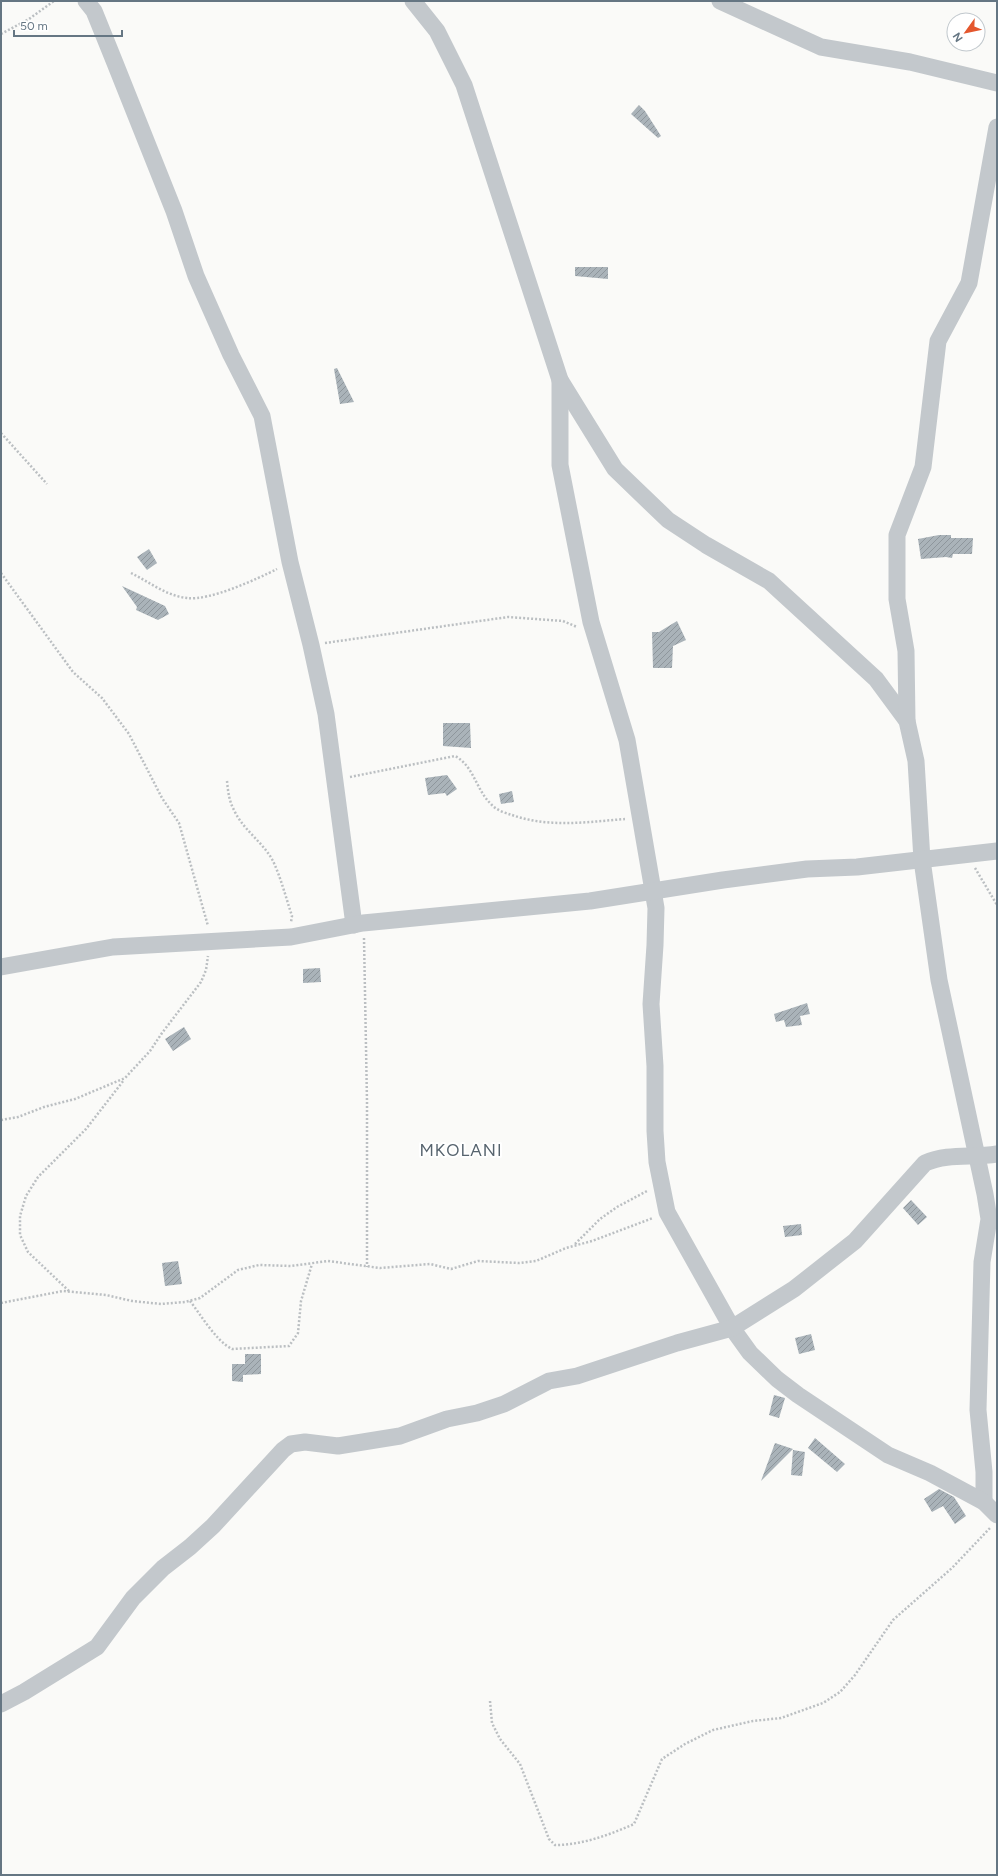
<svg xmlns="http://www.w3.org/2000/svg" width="998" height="1876" font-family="Figtree,sans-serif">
	<defs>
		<pattern id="building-hatch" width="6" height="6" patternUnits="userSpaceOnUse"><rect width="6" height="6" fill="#aab3b9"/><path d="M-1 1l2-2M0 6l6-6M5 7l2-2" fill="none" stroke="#8e969c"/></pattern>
	</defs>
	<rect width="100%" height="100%" fill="#fafaf8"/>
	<!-- building -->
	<g fill="url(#building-hatch)">
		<path d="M 639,105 L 645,111 L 661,136 L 658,138 L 631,114 Z"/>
		<path d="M 575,267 L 608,267 L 608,279 L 575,276 Z"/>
		<path d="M 337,368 L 354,402 L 340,404 L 334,369 Z"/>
		<path d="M 939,535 L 951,535 L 951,538 L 973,538 L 972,554 L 953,554 L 952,558 L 946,557 L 921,559 L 918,539 Z"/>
		<path d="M 149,549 L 157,563 L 147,570 L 137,557 Z"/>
		<path d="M 122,586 L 165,606 L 169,614 L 158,620 L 136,610 L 137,607 Z"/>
		<path d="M 677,621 L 686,640 L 673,646 L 672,668 L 653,668 L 652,632 L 659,632 Z"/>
		<path d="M 443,723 L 470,723 L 471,748 L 443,746 Z"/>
		<path d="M 447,775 L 457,789 L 447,796 L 445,793 L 428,795 L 425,778 Z"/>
		<path d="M 512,791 L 514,802 L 501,804 L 499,794 Z"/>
		<path d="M 320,968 L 321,982 L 303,983 L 303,969 Z"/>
		<path d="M 807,1003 L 810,1014 L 800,1016 L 802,1025 L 786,1027 L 784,1020 L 776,1022 L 774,1014 Z"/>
		<path d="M 184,1027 L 191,1039 L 173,1051 L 165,1039 Z"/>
		<path d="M 911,1200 L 927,1217 L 918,1225 L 903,1208 Z"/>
		<path d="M 801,1224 L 802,1235 L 785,1237 L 783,1226 Z"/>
		<path d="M 178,1261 L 182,1284 L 165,1286 L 162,1263 Z"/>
		<path d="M 811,1334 L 815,1350 L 799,1354 L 795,1338 Z"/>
		<path d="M 245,1354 L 261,1354 L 261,1374 L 243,1375 L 243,1382 L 232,1381 L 232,1364 L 245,1364 Z"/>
		<path d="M 774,1395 L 785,1398 L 779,1418 L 769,1415 Z"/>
		<path d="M 815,1438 L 845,1464 L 837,1472 L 808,1448 Z"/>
		<path d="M 775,1443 L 793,1449 L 761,1481 Z"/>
		<path d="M 793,1450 L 805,1452 L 802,1476 L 791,1475 Z"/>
		<path d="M 939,1489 L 954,1497 L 966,1516 L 955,1524 L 943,1506 L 932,1512 L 924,1499 Z"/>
	</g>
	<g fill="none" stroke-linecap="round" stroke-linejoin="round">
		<!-- path -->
		<g stroke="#bbbfc2" stroke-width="2.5" stroke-dasharray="2 2" stroke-linecap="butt">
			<path d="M 1,34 L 29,19 L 54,1"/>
			<path d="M 1,433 L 47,484"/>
			<path d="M 1,573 L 73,672 L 102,698 L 129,734 L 162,798 L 179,823 L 208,926"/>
			<path d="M 131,573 C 149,582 167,596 187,598 C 210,601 257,579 277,569"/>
			<path d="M 325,643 L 508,617 L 563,621 L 577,627"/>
			<path d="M 350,777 L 455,756 C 474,766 476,790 491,804 C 496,810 505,813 512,815 C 549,828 587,822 625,819"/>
			<path d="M 227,781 C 228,791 229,801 234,810 C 243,830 263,842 273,861 C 281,878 286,898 292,916 L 291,922"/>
			<path d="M 975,868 L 997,905"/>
			<path d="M 364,938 L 367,1102 L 367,1267"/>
			<path d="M 1,1120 L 18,1117 L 44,1107 L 75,1099 L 125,1078 L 150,1051 L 162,1033 L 201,982 L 206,970 L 208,956"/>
			<path d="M 575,1244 L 600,1219 L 617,1207 L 647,1191"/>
			<path d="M 69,1291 L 28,1252 L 20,1235 L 20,1216 L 26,1196 L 38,1177 L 86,1129 L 124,1080"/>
			<path d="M 190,1301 C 201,1315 216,1341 232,1349 L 289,1346 L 298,1333 L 301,1301 L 312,1264"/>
			<path d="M 1,1303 L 63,1291 L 106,1295 L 132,1301 L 161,1304 L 185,1302 L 200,1298 L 238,1270 L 259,1265 L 291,1266 L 328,1261 L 380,1268 L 430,1264 L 451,1269 L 478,1261 L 519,1263 L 536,1261 L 566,1248 L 592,1241 L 653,1218"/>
			<path d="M 490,1701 L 492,1723 L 500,1739 L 520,1764 L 549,1839 L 555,1845 C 582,1845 609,1835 634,1824 L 662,1759 L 685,1744 L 713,1730 L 753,1721 L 781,1718 L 823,1703 L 840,1692 L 855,1675 L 893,1620 L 952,1568 L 990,1528"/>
		</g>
		<!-- minor -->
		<g stroke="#c3c8cc" stroke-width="17">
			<path d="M 86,1 L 94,11 L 115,63 L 174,211 L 196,276 L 231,355 L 262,416 L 290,562 L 311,645 L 326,714 L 354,925"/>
			<path d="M 413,1 L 437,31 L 464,85 L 560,380 L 615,469 L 668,520 L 706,545 L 769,581 L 876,679 L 907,721 L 916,761 L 922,860 L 939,980 L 985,1194 L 989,1219 L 982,1262 L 978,1410 L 984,1472 L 984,1502"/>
			<path d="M 720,1 L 821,47 L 910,62 L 997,83"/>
			<path d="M 560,380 L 560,465 L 591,622 L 627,740 L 656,908 L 655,945 L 651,1004 L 655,1066 L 655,1131 L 657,1162 L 667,1212 L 732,1328 L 750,1353 L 777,1379 L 798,1395 L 888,1455 L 930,1473 L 984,1502 L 997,1515"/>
			<path d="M 907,721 L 906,651 L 897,599 L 897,535 L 923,467 L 938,341 L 969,283 L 997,127"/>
			<path d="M 1,967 L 113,947 L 291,937 L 363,923 L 590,901 L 723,880 L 807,869 L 857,867 L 997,851"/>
			<path d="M 1,1704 L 24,1692 L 97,1647 L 133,1598 L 163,1568 L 190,1547 L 213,1526 L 283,1450 L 291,1444 L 305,1442 L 338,1446 L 400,1436 L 447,1419 L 477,1413 L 504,1404 L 549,1381 L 577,1376 L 677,1343 L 732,1328 L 794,1289 L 855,1241 L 925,1163 C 948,1153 972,1158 997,1154"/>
		</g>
	</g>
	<g text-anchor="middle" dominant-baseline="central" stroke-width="4" stroke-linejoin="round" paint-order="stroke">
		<!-- quarter labels -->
		<g font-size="17" letter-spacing="1" fill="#57646e" stroke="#fff">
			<text x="461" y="1150">MKOLANI</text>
		</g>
	</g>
	<!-- border -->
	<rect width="998" height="1876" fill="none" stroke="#657683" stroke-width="4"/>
	<!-- north arrow -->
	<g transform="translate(966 32) rotate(237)"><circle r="19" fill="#ffffff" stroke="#c1c8cd"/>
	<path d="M0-3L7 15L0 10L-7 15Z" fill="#e4572e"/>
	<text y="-6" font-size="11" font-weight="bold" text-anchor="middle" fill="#657683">N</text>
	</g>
	<!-- scale -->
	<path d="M14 30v6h108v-6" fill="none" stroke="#657683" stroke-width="2"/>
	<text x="20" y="30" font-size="12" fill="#657683" stroke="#ffffff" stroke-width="3" paint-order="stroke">50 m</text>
</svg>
